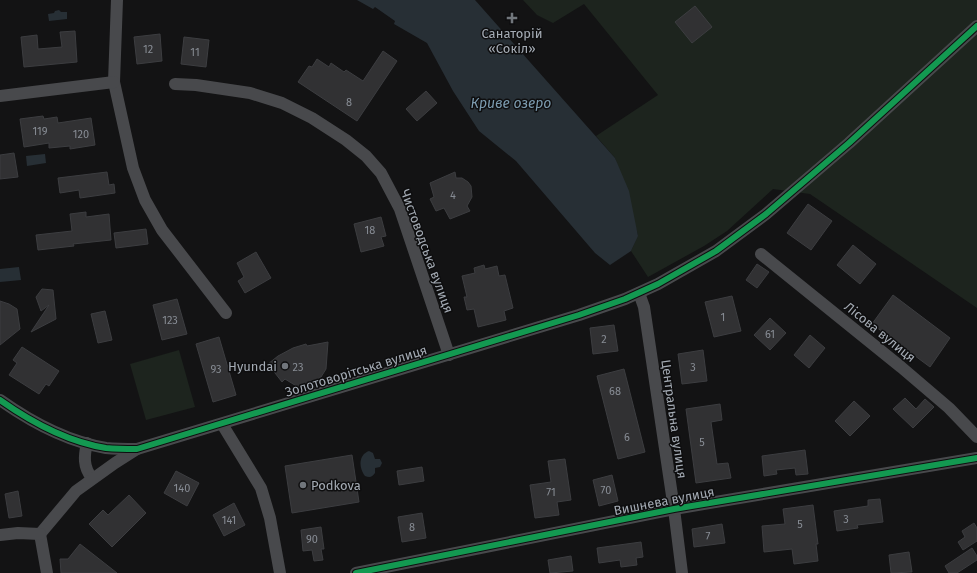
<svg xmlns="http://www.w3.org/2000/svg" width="977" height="573" font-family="'Fira Sans',sans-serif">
	<rect width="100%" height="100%" fill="#131314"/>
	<!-- green -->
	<g fill="#1d241e">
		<path d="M 523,0 L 977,0 L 977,308 L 810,194 L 773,189 L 727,231 L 704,246 L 648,277 L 631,251 L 638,235 L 615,158 L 596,136 L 658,95 L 584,4 L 553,23 L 537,15 Z"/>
		<path d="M 179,350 L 195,407 L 146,420 L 130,364 Z"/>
	</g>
	<!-- water -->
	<g fill="#272f35">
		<path d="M 357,0 L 475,0 L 615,158 L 629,191 L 638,236 L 631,251 L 610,265 L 595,253 L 516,161 L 479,131 L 453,91 L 427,43 L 394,24 L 395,21 L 375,7 L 373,9 Z"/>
		<path d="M 59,10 L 61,12 L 67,12 L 67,19 L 49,21 L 48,14 L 54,13 L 55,11 Z"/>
		<path d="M 45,154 L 46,163 L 27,166 L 26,156 Z"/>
		<path d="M 19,267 L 21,280 L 0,282 L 0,269 Z"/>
		<path d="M 369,451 L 373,453 L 375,459 L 380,459 L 382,463 L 380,467 L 375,468 L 375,473 C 372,477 370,478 365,476 C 359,468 358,455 369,451 Z"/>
	</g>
	<!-- building -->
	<g fill="#313133" stroke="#3c3d40">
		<path d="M 695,6 L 712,27 L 692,43 L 675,22 Z"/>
		<path d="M 75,31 L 77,62 L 24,67 L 21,37 L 37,35 L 38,49 L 62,47 L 60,32 Z"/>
		<path d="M 160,34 L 162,61 L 137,64 L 134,37 Z"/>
		<path d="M 184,37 L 209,40 L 206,67 L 181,64 Z"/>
		<path d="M 383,51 L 397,61 L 357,121 L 298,82 L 309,66 L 312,67 L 317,59 L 329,67 L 331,63 L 344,72 L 346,70 L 363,81 Z"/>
		<path d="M 426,91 L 437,103 L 417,121 L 406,109 Z"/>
		<path d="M 43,116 L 44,119 L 57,117 L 58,123 L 91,118 L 95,145 L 70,149 L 70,146 L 49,148 L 49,143 L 24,147 L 20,119 Z"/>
		<path d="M 14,153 L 18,177 L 0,179 L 0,155 Z"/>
		<path d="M 107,172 L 109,185 L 114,184 L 115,193 L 80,198 L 79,190 L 60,193 L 58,178 Z"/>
		<path d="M 455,172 L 456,178 L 462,178 L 468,182 L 471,186 L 472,197 L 467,206 L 470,211 L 450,219 L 444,208 L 436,211 L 430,199 L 434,197 L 430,183 Z"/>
		<path d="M 808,204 L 832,221 L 811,250 L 787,233 Z"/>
		<path d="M 86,212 L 86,217 L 109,214 L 111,240 L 73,244 L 74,246 L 38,250 L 36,235 L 72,231 L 70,214 Z"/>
		<path d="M 381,217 L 386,236 L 381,237 L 384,246 L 361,252 L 354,224 Z"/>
		<path d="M 146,229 L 148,244 L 116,248 L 114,233 Z"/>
		<path d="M 853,245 L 876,264 L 860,284 L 837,265 Z"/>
		<path d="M 256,252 L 271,278 L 245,293 L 238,281 L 244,277 L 237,263 Z"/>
		<path d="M 757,264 L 769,272 L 757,288 L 746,280 Z"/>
		<path d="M 484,265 L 485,269 L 497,266 L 499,276 L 505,275 L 513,308 L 504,311 L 506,320 L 478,327 L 474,309 L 467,310 L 464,297 L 467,297 L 462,276 L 475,273 L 474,268 Z"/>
		<path d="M 42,289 L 53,290 L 56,319 L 31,332 L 49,305 L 41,311 L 36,297 Z"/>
		<path d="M 893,295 L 950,338 L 930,367 L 872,324 Z"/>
		<path d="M 732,296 L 741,331 L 714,337 L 705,302 Z"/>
		<path d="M 177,299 L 187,334 L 162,340 L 153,305 Z"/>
		<path d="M 0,301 L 9,304 L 17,309 L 20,329 L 0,345 Z"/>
		<path d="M 105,311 L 112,340 L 98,343 L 91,314 Z"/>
		<path d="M 770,318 L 786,333 L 770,350 L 754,335 Z"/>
		<path d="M 614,325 L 618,351 L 593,354 L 590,328 Z"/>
		<path d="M 810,335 L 825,348 L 809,368 L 794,355 Z"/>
		<path d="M 219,337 L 236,395 L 213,402 L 196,344 Z"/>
		<path d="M 328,342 L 326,369 L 321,377 L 314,381 L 317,387 L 306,388 L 298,387 L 285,379 L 282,382 L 268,364 L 278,356 L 293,348 L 306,344 L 307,346 Z"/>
		<path d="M 22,347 L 59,371 L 49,386 L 46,384 L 39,394 L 9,375 L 17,363 L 13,360 Z"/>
		<path d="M 703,350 L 707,381 L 682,384 L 678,354 Z"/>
		<path d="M 624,369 L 645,452 L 618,459 L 597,376 Z"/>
		<path d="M 905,398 L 916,409 L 925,399 L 934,407 L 913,428 L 893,409 Z"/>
		<path d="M 854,401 L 870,416 L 850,436 L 835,421 Z"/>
		<path d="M 720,404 L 722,420 L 711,422 L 717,464 L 728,463 L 731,478 L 696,483 L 686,409 Z"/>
		<path d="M 805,450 L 808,474 L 796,475 L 795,468 L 776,470 L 777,474 L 764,476 L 762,456 Z"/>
		<path d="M 352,455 L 359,502 L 292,513 L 285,466 Z"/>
		<path d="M 565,459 L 571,500 L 557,502 L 559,515 L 535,518 L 530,485 L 551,482 L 548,461 Z"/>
		<path d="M 422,467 L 424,481 L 399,485 L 397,471 Z"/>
		<path d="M 176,471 L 199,483 L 187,506 L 164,493 Z"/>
		<path d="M 612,475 L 618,501 L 599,506 L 593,480 Z"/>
		<path d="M 18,491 L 22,516 L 9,518 L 5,494 Z"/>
		<path d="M 129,495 L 146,513 L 112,547 L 89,524 L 103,510 L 108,515 Z"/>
		<path d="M 880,499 L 883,522 L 857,525 L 858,528 L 837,531 L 834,511 L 868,506 L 868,500 Z"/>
		<path d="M 234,503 L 245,525 L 224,536 L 213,515 Z"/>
		<path d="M 813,505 L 818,544 L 816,544 L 818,561 L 794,564 L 792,549 L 764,552 L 762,526 L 785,524 L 783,509 Z"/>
		<path d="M 422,513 L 426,538 L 402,542 L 398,517 Z"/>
		<path d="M 974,523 L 977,528 L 977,541 L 963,550 L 958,542 L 965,537 L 962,531 Z"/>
		<path d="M 722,524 L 725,543 L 694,547 L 692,529 Z"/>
		<path d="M 321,527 L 324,549 L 321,549 L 323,560 L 314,561 L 312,550 L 303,551 L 301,530 Z"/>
		<path d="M 641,542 L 643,557 L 636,558 L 637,565 L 621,567 L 620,560 L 599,563 L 597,548 Z"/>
		<path d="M 80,544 L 103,562 L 117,573 L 61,573 L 60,559 L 68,559 Z"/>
		<path d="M 972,548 L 977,556 L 977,560 L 957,573 L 949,573 L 945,566 Z"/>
		<path d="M 909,552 L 912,572 L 891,573 L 889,555 Z"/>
		<path d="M 571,556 L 573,571 L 550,573 L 548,560 Z"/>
	</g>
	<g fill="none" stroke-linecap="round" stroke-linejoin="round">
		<!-- street -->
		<g stroke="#48494c" stroke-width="12">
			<path d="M 117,0 L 114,82 L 133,168 L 145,200 L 162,230 L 226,313"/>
			<path d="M 175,84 L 196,85 L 250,93 L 282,103 L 312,118 L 346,140 L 366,156 L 381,173 L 400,209 L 449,355"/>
			<path d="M 0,96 L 114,82"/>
			<path d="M 761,254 L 901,367 L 949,408 L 977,437"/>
			<path d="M 639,293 L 644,307 L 674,509 L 682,573"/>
			<path d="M 0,400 C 31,422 69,442 106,448 C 117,449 127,449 137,449 L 579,315 L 625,299 L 658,284 L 716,251 L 766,214 L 849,143 L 977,26"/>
			<path d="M 222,424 L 261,488 L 270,518 L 280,573"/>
			<path d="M 87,443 C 84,456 83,467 92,478"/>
			<path d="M 40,534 L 76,491 L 115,463 L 137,449"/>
			<path d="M 40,534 L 47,573"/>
			<path d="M 0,535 L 18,533 L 40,534"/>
			<path d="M 356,573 L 674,509 L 977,458"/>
		</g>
		<defs>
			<g id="cycleway">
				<path d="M 0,400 C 31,422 69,442 106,448 C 117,449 127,449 137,449 L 579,315 L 625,299 L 658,284 L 716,251 L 766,214 L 849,143 L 977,26"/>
				<path d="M 356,573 L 674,509 L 977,458"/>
			</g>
		</defs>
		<!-- cycleway casing -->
		<use href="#cycleway" stroke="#0e0e0f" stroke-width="8"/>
		<!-- cycleway -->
		<use href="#cycleway" stroke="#139951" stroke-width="6"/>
	</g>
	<!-- markers -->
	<g fill="#71767c" stroke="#0e0e0f" stroke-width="1.5">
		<path d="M510 12h4v4h4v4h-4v4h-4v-4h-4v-4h4z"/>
		<circle cx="285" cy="366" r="4"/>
		<circle cx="303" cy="485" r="4"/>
	</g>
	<g text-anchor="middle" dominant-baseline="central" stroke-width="3" stroke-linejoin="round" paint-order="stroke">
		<!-- number labels -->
		<g font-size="11" fill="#878c94">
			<text x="148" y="49">12</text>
			<text x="195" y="52">11</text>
			<text x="349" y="102">8</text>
			<text x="40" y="131">119</text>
			<text x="81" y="134">120</text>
			<text x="453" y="195">4</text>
			<text x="370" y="230">18</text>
			<text x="723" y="317">1</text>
			<text x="170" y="320">123</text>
			<text x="770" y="334">61</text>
			<text x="604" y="339">2</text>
			<text x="298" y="367">23</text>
			<text x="693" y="367">3</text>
			<text x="216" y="369">93</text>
			<text x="615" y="391">68</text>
			<text x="627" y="437">6</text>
			<text x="702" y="442">5</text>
			<text x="182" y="488">140</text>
			<text x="606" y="490">70</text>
			<text x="551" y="492">71</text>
			<text x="846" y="519">3</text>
			<text x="229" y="520">141</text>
			<text x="800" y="524">5</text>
			<text x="412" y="527">8</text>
			<text x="708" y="536">7</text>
			<text x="312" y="539">90</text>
		</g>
		<!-- poi labels -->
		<g font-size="13" fill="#a4abb4" stroke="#0e0e0f">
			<text x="512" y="33">Санаторій<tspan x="512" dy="15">«Сокіл»</tspan></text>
			<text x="277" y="366" text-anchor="end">Hyundai</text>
			<text x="311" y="485" text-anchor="start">Podkova</text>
		</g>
		<!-- street labels -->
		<g font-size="13" fill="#a4abb4" stroke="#0e0e0f">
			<text transform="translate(427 251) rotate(70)">Чистоводська вулиця</text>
			<text transform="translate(880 332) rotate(39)">Лісова вулиця</text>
			<text transform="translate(356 371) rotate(-17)">Золотоворітська вулиця</text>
			<text transform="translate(674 419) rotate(82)">Центральна вулиця</text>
			<text transform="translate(664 501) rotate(-11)">Вишнева вулиця</text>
		</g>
		<!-- water labels -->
		<g font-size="14" font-style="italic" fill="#7c9baf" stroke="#0e0e0f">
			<text x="511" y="103">Криве озеро</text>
		</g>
	</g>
</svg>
